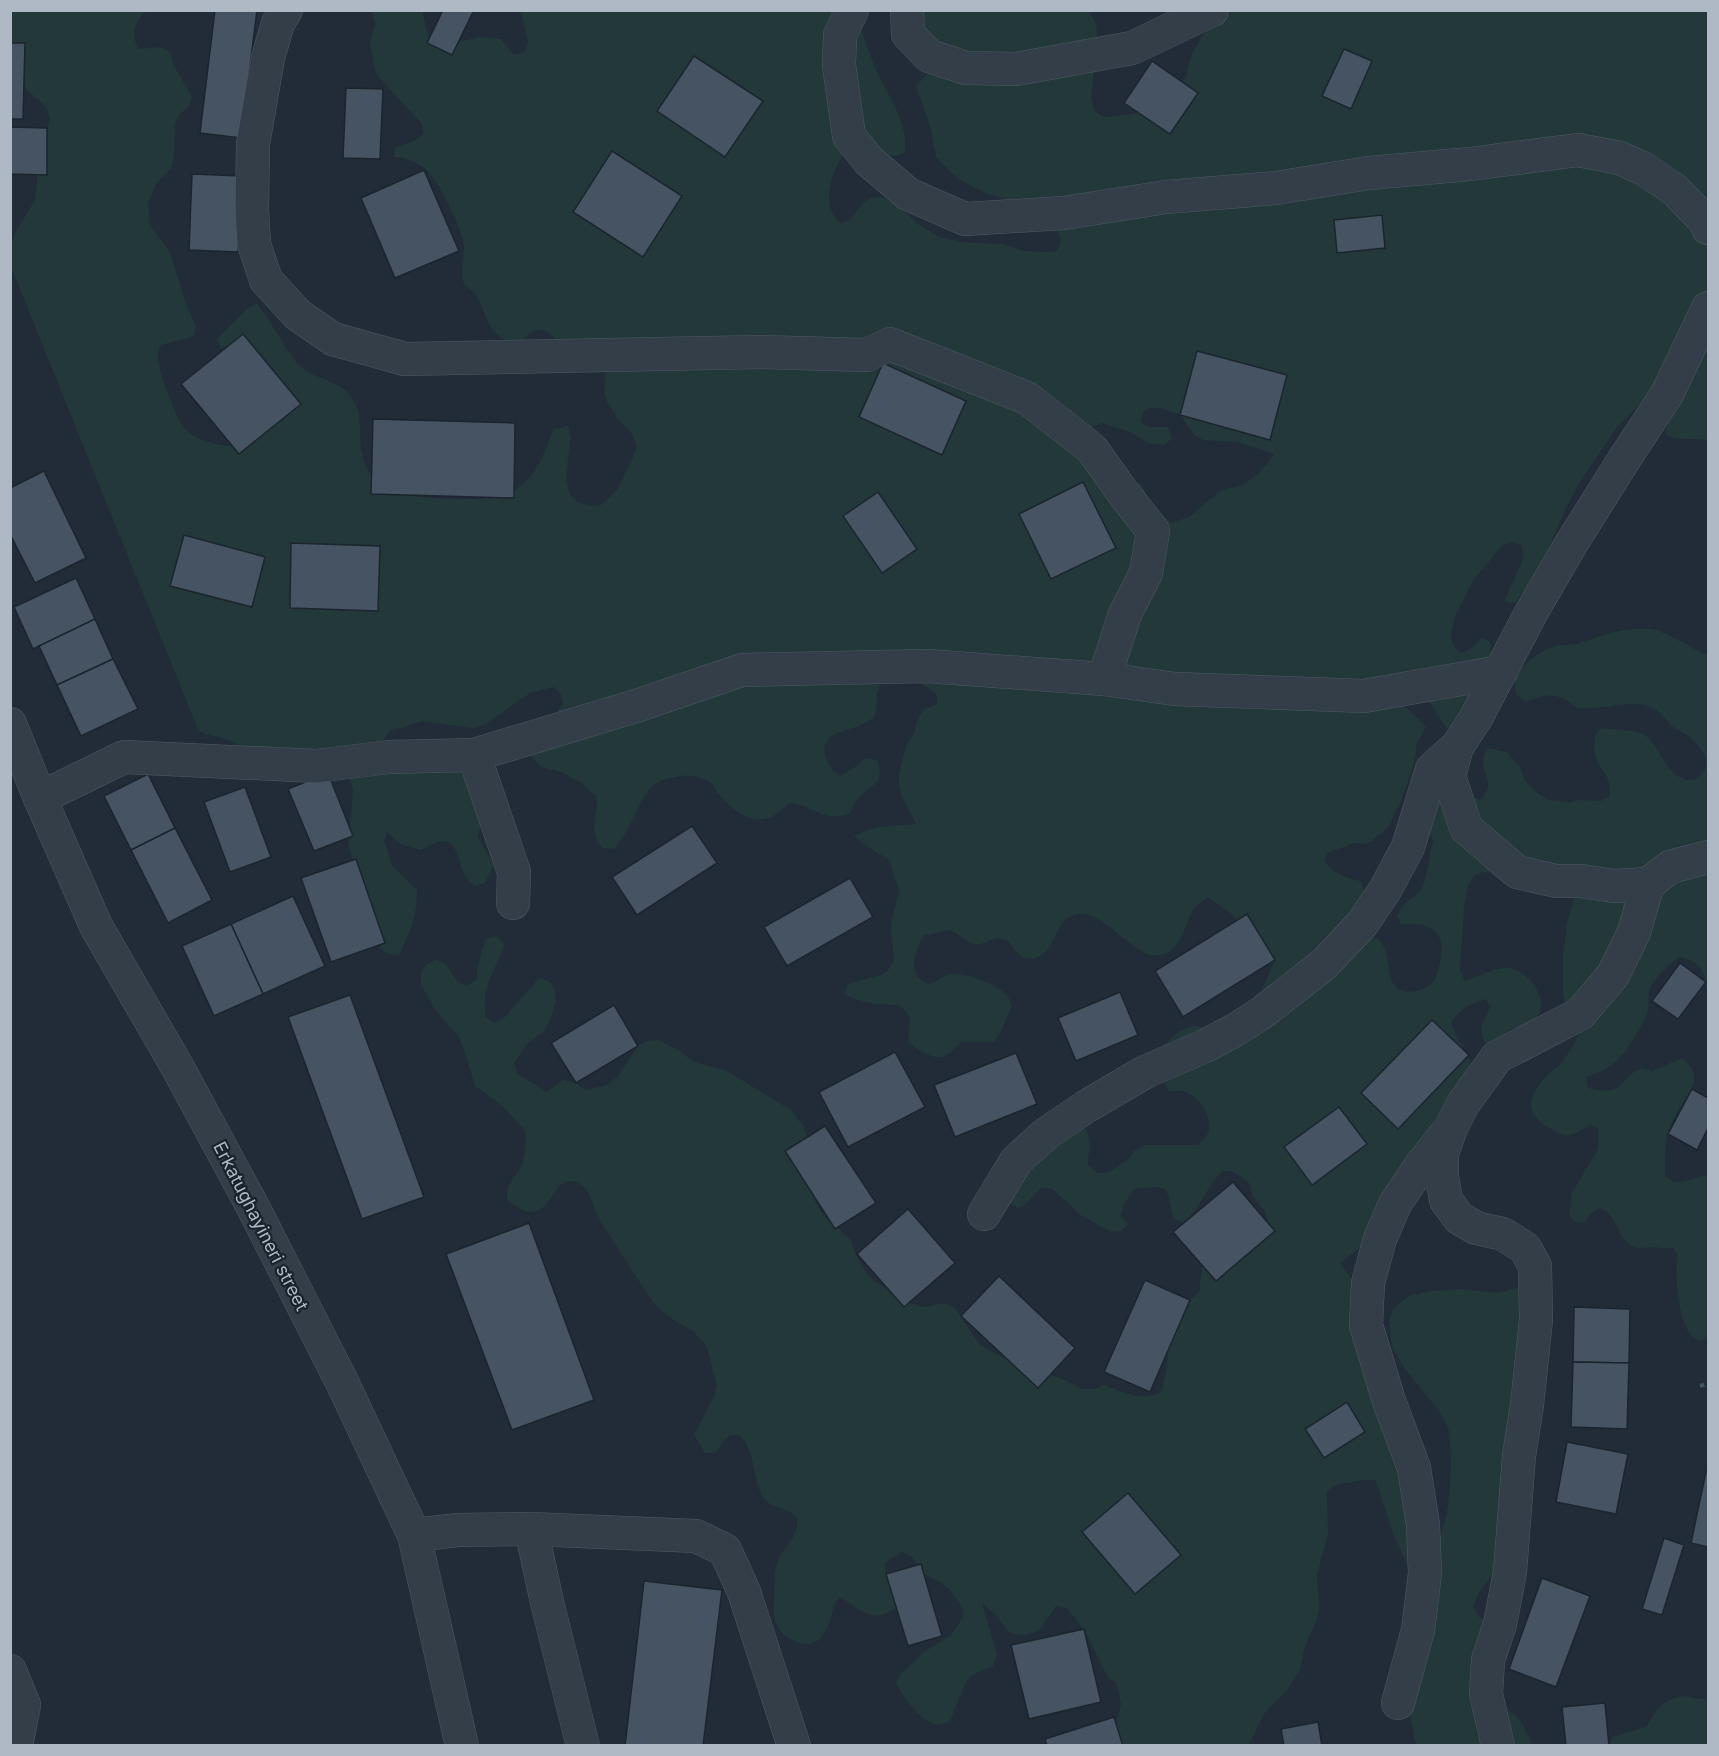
<svg xmlns="http://www.w3.org/2000/svg" width="1719" height="1756" font-family="Inter,sans-serif">
	<rect width="100%" height="100%" fill="#212c38"/>
	<!-- green -->
	<g fill="#223839" fill-rule="evenodd">
		<path d="M 11,11 L 146,11 C 134,25 131,31 138,49 L 161,47 L 170,53 L 173,64 L 192,97 L 189,106 L 180,114 L 175,123 L 174,156 L 171,168 L 157,183 L 148,202 L 150,225 L 170,252 L 187,307 L 196,326 L 194,336 L 161,345 C 159,350 157,354 158,358 C 159,372 177,423 187,431 C 201,442 222,447 240,446 L 231,345 L 221,348 L 217,339 L 248,308 L 257,303 C 264,313 271,323 277,333 C 285,344 291,358 301,367 C 315,379 336,380 349,394 C 368,414 353,448 369,472 C 375,480 393,490 403,494 C 420,499 482,501 499,497 C 509,495 519,488 526,481 C 540,469 546,446 554,429 L 568,426 L 571,438 L 566,473 L 567,485 L 570,495 L 578,502 L 590,506 L 601,505 L 617,490 L 634,455 L 637,445 L 632,434 L 618,419 L 607,402 L 604,392 L 606,372 L 605,362 L 565,355 C 552,333 542,318 520,343 C 488,341 488,316 476,295 C 472,289 463,286 462,278 C 460,266 466,254 463,241 C 459,223 438,178 424,168 C 415,161 405,157 394,157 L 395,148 L 416,140 L 424,133 L 421,123 L 376,74 L 373,62 L 370,43 L 375,24 L 372,11 L 422,11 L 429,39 L 449,44 L 480,37 L 501,39 L 514,55 L 525,52 L 528,43 L 521,11 L 858,11 C 861,33 870,57 880,78 C 892,101 908,125 905,153 L 895,156 L 886,155 L 854,145 C 850,149 844,154 841,159 C 831,173 824,201 834,216 C 835,218 838,220 841,223 L 850,220 L 862,204 L 871,198 L 882,197 L 900,207 L 918,224 L 937,236 L 960,242 L 1002,244 L 1025,251 L 1046,252 L 1057,251 L 1061,242 L 1055,221 L 1027,205 L 987,194 L 958,179 L 936,157 L 930,126 L 916,86 L 930,71 L 923,11 L 1089,11 L 1096,24 L 1097,34 L 1091,99 L 1094,110 L 1103,117 L 1134,114 L 1180,87 L 1186,76 L 1191,56 L 1205,31 L 1232,11 L 1708,11 L 1708,440 C 1694,437 1680,442 1666,435 L 1667,426 L 1675,408 L 1657,395 L 1640,404 L 1618,426 L 1583,477 L 1568,504 L 1539,570 L 1515,603 L 1504,601 L 1521,564 L 1523,555 L 1521,545 L 1512,542 L 1503,545 L 1474,579 L 1456,614 L 1451,634 L 1453,645 L 1460,653 C 1470,650 1476,646 1482,637 L 1490,642 L 1491,652 L 1490,661 L 1456,728 L 1446,728 L 1427,698 L 1404,705 L 1426,727 L 1417,743 L 1413,767 L 1402,799 L 1388,827 L 1372,841 L 1364,844 L 1355,843 L 1327,853 L 1324,861 C 1335,873 1346,879 1361,881 L 1366,898 L 1316,946 L 1303,961 L 1372,937 C 1375,938 1378,939 1380,941 C 1393,953 1383,982 1401,990 C 1411,995 1427,989 1434,981 C 1435,980 1437,973 1437,972 C 1443,958 1446,935 1429,927 C 1421,923 1410,925 1401,924 L 1397,917 L 1401,908 L 1407,901 L 1415,896 L 1422,888 L 1425,880 L 1433,841 L 1430,831 L 1430,813 L 1440,776 L 1479,800 C 1482,798 1485,796 1486,792 C 1494,778 1475,767 1488,748 L 1507,752 L 1521,768 L 1524,779 L 1531,787 L 1539,794 L 1549,800 L 1569,802 L 1579,800 L 1601,801 L 1609,797 C 1613,774 1600,773 1595,755 C 1593,749 1595,741 1595,735 L 1601,728 C 1608,729 1638,731 1642,733 C 1660,743 1665,778 1689,780 C 1695,780 1701,777 1704,771 C 1712,757 1696,742 1685,734 C 1682,731 1677,730 1673,727 C 1667,722 1661,712 1653,708 C 1632,698 1604,710 1581,708 C 1575,708 1574,705 1569,702 C 1553,692 1544,695 1526,702 C 1519,697 1514,694 1515,685 C 1516,667 1537,653 1552,647 C 1560,644 1570,646 1579,643 C 1602,636 1626,626 1651,629 C 1662,630 1696,650 1708,656 L 1708,997 C 1704,973 1705,963 1679,957 C 1669,965 1656,976 1650,988 C 1647,995 1650,1004 1648,1011 C 1646,1019 1641,1026 1637,1033 C 1624,1057 1613,1069 1586,1077 L 1588,1088 C 1626,1097 1615,1079 1642,1068 L 1652,1071 L 1682,1058 C 1701,1073 1695,1086 1683,1103 C 1677,1111 1671,1123 1668,1133 C 1664,1146 1666,1163 1665,1176 L 1674,1182 L 1684,1181 L 1708,1175 L 1708,1334 L 1701,1342 C 1696,1339 1692,1338 1690,1334 C 1678,1317 1674,1275 1678,1255 L 1673,1247 C 1664,1250 1663,1248 1654,1247 C 1648,1247 1642,1249 1635,1247 C 1620,1241 1618,1224 1608,1213 C 1606,1211 1603,1209 1600,1208 L 1591,1213 L 1585,1222 L 1575,1223 L 1569,1216 L 1572,1193 L 1598,1149 L 1598,1128 L 1590,1125 C 1570,1136 1568,1140 1548,1127 C 1543,1124 1537,1120 1534,1115 C 1524,1101 1541,1081 1551,1071 C 1555,1068 1559,1066 1562,1062 C 1570,1052 1576,1041 1581,1030 L 1566,1006 L 1563,996 L 1563,954 L 1567,923 L 1575,894 L 1495,873 L 1484,872 L 1475,875 L 1468,885 L 1464,906 L 1462,940 L 1460,961 L 1460,971 L 1465,981 C 1478,977 1497,966 1509,968 C 1528,970 1550,999 1537,1017 C 1530,1026 1517,1026 1508,1031 C 1497,1037 1500,1042 1486,1046 C 1478,1028 1482,1024 1491,1007 L 1485,999 C 1470,1005 1460,1008 1452,1022 C 1455,1041 1466,1048 1472,1065 L 1365,1244 L 1340,1263 L 1353,1281 L 1434,1543 C 1438,1539 1441,1536 1442,1531 C 1451,1511 1453,1449 1448,1428 C 1446,1421 1442,1417 1439,1411 L 1405,1369 L 1394,1351 L 1391,1340 L 1389,1319 L 1393,1310 L 1400,1302 L 1409,1296 L 1432,1291 L 1464,1289 L 1497,1293 L 1528,1285 L 1502,1565 C 1489,1578 1478,1590 1473,1608 L 1479,1617 L 1489,1621 L 1470,1683 L 1476,1731 L 1481,1745 L 1416,1745 L 1410,1714 L 1409,1569 L 1392,1531 L 1379,1490 L 1375,1480 L 1364,1480 L 1335,1485 L 1327,1491 L 1328,1535 L 1317,1575 L 1319,1607 L 1317,1619 L 1304,1649 L 1300,1670 L 1288,1689 L 1264,1714 L 1249,1745 L 1112,1745 L 1116,1723 L 1121,1704 L 1117,1683 L 1108,1678 L 1085,1631 L 1067,1608 L 1056,1606 L 1039,1631 L 1028,1634 L 1018,1635 L 1008,1631 L 996,1615 L 982,1603 L 997,1655 L 993,1666 L 972,1675 L 966,1682 L 950,1721 C 943,1724 938,1726 931,1723 C 920,1719 900,1694 896,1683 L 900,1675 L 924,1652 L 952,1634 L 963,1617 L 962,1607 L 950,1590 L 941,1583 L 923,1573 L 911,1556 L 902,1552 L 885,1563 L 886,1574 L 897,1606 C 873,1627 861,1609 840,1597 C 831,1608 833,1615 828,1627 C 819,1647 804,1648 787,1637 C 770,1625 774,1607 774,1591 C 775,1582 774,1571 777,1563 C 783,1545 799,1539 797,1518 L 789,1511 L 770,1504 L 762,1496 L 758,1487 L 751,1455 L 746,1443 L 740,1435 L 730,1435 L 722,1443 L 716,1453 L 705,1453 L 694,1435 L 714,1396 L 717,1387 L 707,1347 L 693,1331 L 675,1321 L 658,1308 L 652,1300 C 638,1281 626,1261 614,1242 C 608,1233 601,1224 597,1214 C 592,1203 590,1189 578,1183 C 548,1168 554,1239 507,1200 C 506,1181 515,1180 522,1164 C 526,1154 526,1141 525,1130 L 501,1105 L 475,1086 L 466,1056 L 459,1037 L 436,1011 L 421,985 L 421,974 L 426,965 L 435,960 L 445,963 L 457,981 L 467,986 L 477,979 L 477,970 L 485,939 L 497,936 L 504,944 C 496,972 480,986 486,1017 L 494,1023 L 504,1018 L 539,978 L 549,981 L 555,990 L 556,1001 L 550,1020 L 544,1031 L 527,1044 L 514,1063 L 517,1074 L 547,1092 L 563,1080 L 576,1083 L 586,1090 L 607,1085 L 617,1077 L 638,1046 L 647,1041 L 658,1040 L 678,1050 L 694,1062 L 727,1071 L 791,1110 L 804,1127 L 807,1138 L 806,1180 L 810,1191 L 820,1210 L 827,1219 L 851,1240 L 854,1251 L 861,1264 L 868,1275 L 876,1282 L 912,1304 L 923,1307 L 945,1303 L 955,1308 L 980,1345 L 1010,1361 L 1030,1369 L 1063,1379 L 1083,1389 L 1094,1389 L 1104,1385 C 1123,1392 1141,1402 1161,1392 L 1166,1373 L 1169,1342 L 1181,1315 L 1188,1308 L 1190,1300 L 1199,1292 L 1203,1262 L 1263,1228 L 1268,1220 L 1264,1210 L 1252,1195 L 1250,1184 L 1242,1177 L 1233,1172 L 1223,1171 C 1206,1186 1201,1210 1183,1222 L 1174,1219 C 1170,1208 1171,1199 1165,1189 L 1155,1187 L 1134,1189 L 1123,1206 L 1121,1216 L 1128,1224 L 1121,1231 L 1111,1232 L 1082,1216 L 1052,1189 L 1042,1188 C 1032,1196 1030,1203 1018,1208 L 1009,1204 L 1002,1195 L 1040,1163 L 1056,1136 L 1082,1125 C 1095,1140 1088,1147 1088,1165 L 1097,1173 L 1109,1172 L 1128,1159 L 1134,1151 L 1144,1145 L 1198,1145 C 1203,1140 1208,1136 1209,1129 C 1212,1117 1199,1098 1188,1093 C 1181,1089 1176,1091 1169,1092 C 1162,1080 1157,1064 1162,1050 C 1167,1039 1185,1025 1197,1026 C 1200,1026 1203,1028 1206,1029 L 1268,997 L 1262,989 L 1275,960 L 1270,952 L 1246,935 L 1233,915 L 1208,897 C 1201,902 1195,906 1192,913 C 1184,928 1181,947 1164,954 C 1138,966 1109,912 1079,914 C 1055,916 1057,951 1036,958 C 1022,962 1015,950 1007,940 L 997,938 L 978,945 L 968,942 L 951,930 L 923,936 C 917,948 908,968 920,979 C 923,982 927,983 930,984 C 936,982 941,977 947,975 C 960,969 1000,985 1008,997 C 1010,1000 1011,1003 1012,1006 L 1000,1034 L 994,1042 L 961,1042 C 956,1046 951,1053 945,1056 C 933,1061 917,1049 908,1042 L 910,1020 L 906,1011 L 898,1005 L 875,1004 L 854,999 L 844,994 L 848,984 L 881,975 L 889,969 L 894,960 L 891,930 L 892,920 L 899,890 L 889,860 L 862,843 L 854,836 C 873,825 895,826 916,824 L 902,797 L 899,785 L 899,775 L 901,764 L 907,744 L 913,735 L 919,716 L 925,708 L 937,705 L 937,695 L 905,672 L 886,676 C 882,681 879,686 877,693 C 876,700 878,710 874,716 C 863,733 820,726 825,754 C 827,765 833,771 841,776 L 858,765 L 865,758 L 877,760 L 880,771 L 878,782 C 865,790 855,799 850,814 C 844,815 837,817 831,816 C 817,815 807,804 789,803 C 784,808 778,814 771,817 C 750,826 729,807 717,792 C 715,789 714,786 712,784 C 705,777 686,774 677,777 C 667,779 659,779 652,787 C 640,799 636,815 627,830 C 624,837 618,843 614,849 L 602,848 C 588,829 597,818 597,797 L 581,783 L 561,772 L 541,767 L 526,751 L 563,704 L 561,694 L 554,687 L 530,693 L 484,725 L 473,728 L 421,721 L 389,732 L 383,741 L 465,763 L 481,826 L 477,836 L 494,865 L 485,883 L 475,886 C 455,871 465,860 450,842 L 439,841 L 421,850 L 400,844 L 387,832 L 384,841 L 392,865 L 417,890 C 418,913 409,935 399,955 L 389,954 L 380,948 L 348,844 L 353,791 L 348,770 L 257,755 L 229,740 L 199,732 L 11,267 L 11,246 L 14,235 L 35,200 L 38,168 L 50,118 L 46,107 L 24,87 L 21,78 L 11,60 ZM 1151,408 L 1161,408 L 1180,415 L 1195,436 L 1203,440 L 1237,442 L 1275,454 L 1257,475 L 1242,485 L 1221,490 L 1189,517 L 1171,523 L 1150,501 L 1141,484 L 1112,472 L 1083,431 L 1102,423 L 1130,432 L 1147,443 L 1165,445 L 1172,438 L 1168,427 L 1149,427 L 1140,422 L 1143,412 Z"/>
		<path d="M 1684,1696 L 1708,1700 L 1708,1745 L 1610,1745 L 1612,1737 L 1646,1727 C 1656,1710 1663,1699 1684,1696 Z"/>
		<path d="M 1504,1709 C 1523,1716 1524,1728 1532,1745 L 1506,1745 Z"/>
	</g>
	<!-- building -->
	<g fill="#465362" stroke="#1c252f" stroke-width="1.5">
		<path d="M 215,10 L 257,10 L 241,138 L 200,133 Z"/>
		<path d="M 443,10 L 474,10 L 452,55 L 427,43 Z"/>
		<path d="M 10,43 L 25,43 L 23,119 L 10,119 Z"/>
		<path d="M 1344,49 L 1372,61 L 1351,109 L 1322,96 Z"/>
		<path d="M 694,56 L 763,101 L 725,157 L 657,111 Z"/>
		<path d="M 1152,61 L 1198,93 L 1170,134 L 1124,103 Z"/>
		<path d="M 346,88 L 383,89 L 380,159 L 343,158 Z"/>
		<path d="M 10,127 L 47,128 L 47,175 L 10,174 Z"/>
		<path d="M 612,151 L 682,196 L 643,257 L 573,212 Z"/>
		<path d="M 424,170 L 459,251 L 395,278 L 361,198 Z"/>
		<path d="M 192,174 L 241,176 L 238,252 L 189,250 Z"/>
		<path d="M 1382,215 L 1385,248 L 1337,253 L 1334,220 Z"/>
		<path d="M 243,334 L 301,404 L 239,454 L 181,384 Z"/>
		<path d="M 1197,351 L 1287,375 L 1270,440 L 1180,415 Z"/>
		<path d="M 883,363 L 966,401 L 942,455 L 859,417 Z"/>
		<path d="M 373,419 L 515,423 L 514,498 L 371,494 Z"/>
		<path d="M 44,471 L 86,558 L 35,583 L 10,534 L 10,488 Z"/>
		<path d="M 1083,482 L 1116,548 L 1051,579 L 1019,514 Z"/>
		<path d="M 878,492 L 917,549 L 882,573 L 843,516 Z"/>
		<path d="M 184,535 L 265,557 L 252,607 L 170,586 Z"/>
		<path d="M 291,543 L 380,546 L 378,611 L 290,608 Z"/>
		<path d="M 76,578 L 95,619 L 33,649 L 14,607 Z"/>
		<path d="M 95,619 L 113,659 L 57,685 L 39,646 Z"/>
		<path d="M 113,659 L 138,709 L 81,736 L 57,685 Z"/>
		<path d="M 328,773 L 353,836 L 314,851 L 288,789 Z"/>
		<path d="M 148,774 L 175,828 L 131,850 L 104,796 Z"/>
		<path d="M 245,787 L 271,857 L 230,872 L 204,802 Z"/>
		<path d="M 692,826 L 717,863 L 637,915 L 612,877 Z"/>
		<path d="M 175,828 L 212,900 L 168,923 L 131,850 Z"/>
		<path d="M 356,859 L 385,943 L 331,962 L 301,878 Z"/>
		<path d="M 850,878 L 873,917 L 787,966 L 764,927 Z"/>
		<path d="M 293,896 L 325,966 L 263,994 L 231,924 Z"/>
		<path d="M 1247,914 L 1275,960 L 1183,1017 L 1155,971 Z"/>
		<path d="M 231,924 L 263,994 L 214,1016 L 182,946 Z"/>
		<path d="M 1680,963 L 1706,982 L 1678,1019 L 1652,1001 Z"/>
		<path d="M 1120,992 L 1138,1035 L 1076,1061 L 1058,1018 Z"/>
		<path d="M 350,995 L 424,1197 L 362,1219 L 288,1017 Z"/>
		<path d="M 614,1005 L 638,1046 L 576,1083 L 551,1043 Z"/>
		<path d="M 1432,1020 L 1469,1055 L 1398,1129 L 1361,1093 Z"/>
		<path d="M 895,1052 L 925,1107 L 848,1147 L 819,1092 Z"/>
		<path d="M 1016,1053 L 1037,1104 L 955,1137 L 934,1085 Z"/>
		<path d="M 1692,1089 L 1708,1098 L 1708,1128 L 1697,1150 L 1668,1134 Z"/>
		<path d="M 1339,1107 L 1367,1144 L 1312,1185 L 1284,1147 Z"/>
		<path d="M 825,1126 L 876,1203 L 835,1229 L 785,1151 Z"/>
		<path d="M 1233,1182 L 1275,1231 L 1216,1281 L 1173,1232 Z"/>
		<path d="M 908,1209 L 955,1263 L 904,1307 L 857,1254 Z"/>
		<path d="M 529,1223 L 594,1400 L 512,1430 L 446,1254 Z"/>
		<path d="M 999,1276 L 1075,1348 L 1038,1388 L 961,1316 Z"/>
		<path d="M 1145,1280 L 1190,1300 L 1150,1392 L 1104,1372 Z"/>
		<path d="M 1574,1307 L 1630,1309 L 1629,1363 L 1573,1362 Z"/>
		<path d="M 1573,1362 L 1629,1363 L 1627,1429 L 1571,1427 Z"/>
		<path d="M 1347,1402 L 1365,1432 L 1324,1458 L 1305,1429 Z"/>
		<path d="M 1567,1442 L 1628,1454 L 1616,1514 L 1556,1502 Z"/>
		<path d="M 1708,1462 L 1708,1547 L 1691,1543 Z"/>
		<path d="M 1128,1493 L 1181,1555 L 1135,1594 L 1082,1532 Z"/>
		<path d="M 1664,1538 L 1684,1545 L 1662,1615 L 1642,1609 Z"/>
		<path d="M 921,1564 L 942,1636 L 908,1646 L 886,1574 Z"/>
		<path d="M 1542,1578 L 1590,1596 L 1556,1687 L 1509,1669 Z"/>
		<path d="M 644,1581 L 722,1590 L 703,1746 L 625,1746 Z"/>
		<path d="M 1084,1629 L 1101,1702 L 1029,1719 L 1011,1645 Z"/>
		<path d="M 1605,1703 L 1609,1746 L 1566,1746 L 1562,1707 Z"/>
		<path d="M 1114,1717 L 1123,1746 L 1047,1746 L 1045,1739 Z"/>
		<path d="M 1318,1722 L 1322,1746 L 1284,1746 L 1281,1729 Z"/>
	</g>
	<g fill="none" stroke-linecap="round" stroke-linejoin="round">
		<defs>
			<g id="minor">
				<path d="M 286,10 L 278,23 L 268,58 L 253,144 L 252,209 L 254,244 L 266,280 L 298,315 L 333,339 L 405,359 L 760,352 L 867,355 L 890,344 L 1027,398 L 1092,449 L 1124,494 L 1153,531 L 1146,573 L 1125,614 L 1104,679"/>
				<path d="M 852,10 L 840,35 L 839,65 L 849,136 L 869,161 L 908,194 L 965,219 L 1064,213 L 1166,197 L 1276,188 L 1369,173 L 1470,164 L 1578,150 L 1620,158 L 1644,169 L 1675,190 L 1706,222 L 1708,228"/>
				<path d="M 907,10 L 908,34 L 929,56 L 966,68 L 1016,69 L 1132,48 L 1212,10"/>
				<path d="M 1708,308 L 1667,394 L 1625,458 L 1571,544 L 1531,613 L 1476,718 L 1457,747 L 1449,776 L 1466,828 L 1517,872 L 1556,881 L 1581,881 L 1614,886 L 1648,884 L 1670,867 L 1708,857"/>
				<path d="M 10,724 L 40,798 L 96,926 L 178,1068 L 254,1209 L 342,1382 L 414,1535 L 462,1746"/>
				<path d="M 474,755 L 514,872 L 513,903"/>
				<path d="M 40,798 L 124,757 L 316,766 L 389,757 L 474,755 L 636,706 L 742,670 L 927,666 L 1104,679 L 1175,689 L 1364,696 L 1501,672"/>
				<path d="M 984,1214 L 1016,1161 L 1047,1133 L 1087,1106 L 1145,1072 L 1205,1046 L 1235,1030 L 1263,1012 L 1323,965 L 1362,924 L 1385,890 L 1408,847 L 1432,769 L 1453,750"/>
				<path d="M 531,1529 L 696,1536 L 725,1550 L 744,1592 L 794,1746"/>
				<path d="M 414,1535 L 458,1530 L 531,1529 L 547,1602 L 583,1746"/>
				<path d="M 10,1671 L 24,1705 L 16,1746"/>
				<path d="M 1398,1703 L 1418,1630 L 1425,1573 L 1423,1525 L 1414,1468 L 1389,1401 L 1366,1325 L 1368,1283 L 1380,1239 L 1395,1204 L 1422,1164 L 1446,1134"/>
				<path d="M 1498,1746 L 1486,1694 L 1488,1660 L 1500,1624 L 1510,1572 L 1519,1456 L 1527,1405 L 1536,1320 L 1535,1266 L 1525,1248 L 1503,1234 L 1476,1228 L 1459,1218 L 1446,1200 L 1442,1177 L 1442,1154 L 1451,1128 L 1463,1104 L 1497,1057 L 1580,1014 L 1613,975 L 1634,932 L 1648,884"/>
			</g>
		</defs>
		<!-- minor casing -->
		<use href="#minor" stroke="#4f5963" stroke-width="34"/>
		<!-- path -->
		<path stroke="#405557" stroke-width="4" stroke-dasharray="4.5 4.5" stroke-linecap="butt" d="M 1700,1386 L 1708,1384"/>
		<!-- minor -->
		<use href="#minor" stroke="#343e49" stroke-width="33"/>
	</g>
	<g text-anchor="middle" dominant-baseline="central" stroke-width="4.5" stroke-linejoin="round" paint-order="stroke">
		<!-- street labels -->
		<g font-size="18" fill="#afb9c5" stroke="#1a232d">
			<text transform="translate(261 1226) rotate(63)">Erkatughayineri street</text>
		</g>
	</g>
	<!-- border -->
	<rect width="1719" height="1756" fill="none" stroke="#afb9c5" stroke-width="24"/>
</svg>
